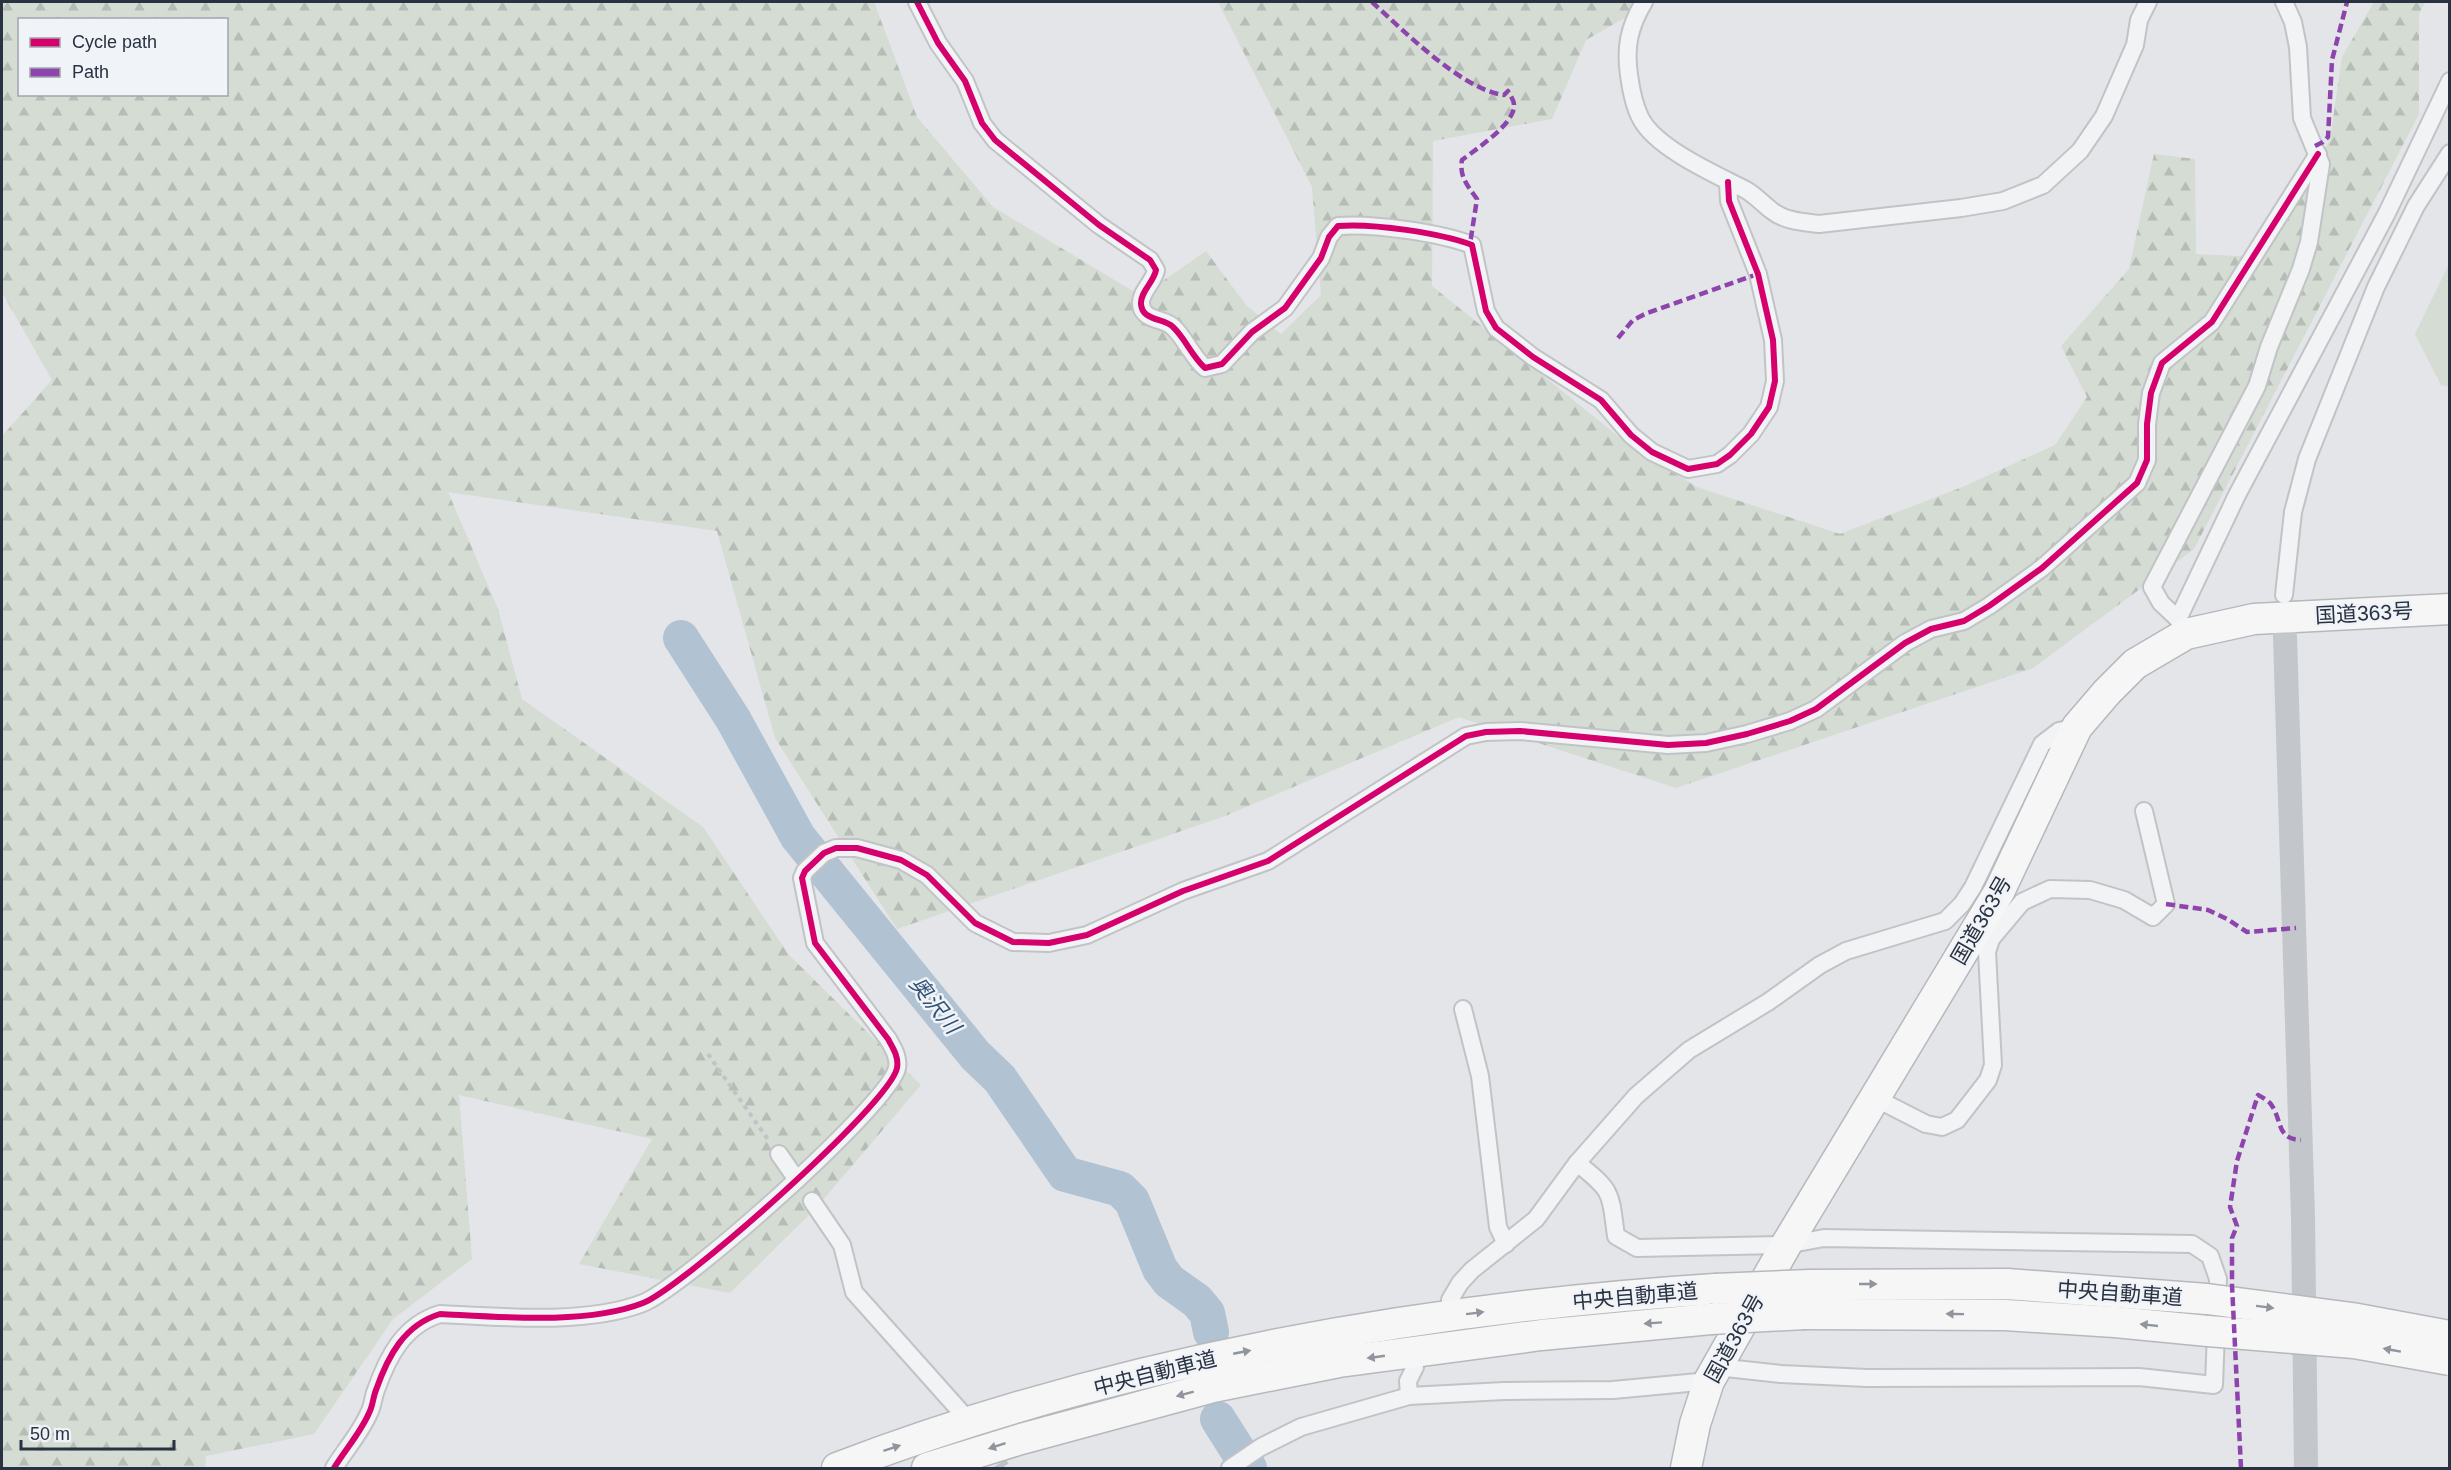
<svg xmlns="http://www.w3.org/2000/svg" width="2451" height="1470" font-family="Arial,'Noto Sans JP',sans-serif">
	<defs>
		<pattern id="forest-firs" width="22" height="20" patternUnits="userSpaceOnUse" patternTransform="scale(1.5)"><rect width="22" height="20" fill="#d4dcd3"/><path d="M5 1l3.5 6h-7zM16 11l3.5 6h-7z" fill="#b6bdb6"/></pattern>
	</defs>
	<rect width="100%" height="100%" fill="#e3e5e8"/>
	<!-- forest -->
	<path fill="url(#forest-firs)" fill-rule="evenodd" d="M 2,2 L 874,2 L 917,117 L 993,207 L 1141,296 L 1206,251 L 1246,305 L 1281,334 L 1321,295 L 1312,187 L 1218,2 L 1653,2 L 1586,40 L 1552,119 L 1433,141 L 1432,286 L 1634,449 L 1697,487 L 1840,534 L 1965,486 L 2055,445 L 2087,397 L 2061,346 L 2129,269 L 2154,154 L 2195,159 L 2196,254 L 2260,257 L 2330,140 L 2342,57 L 2374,2 L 2425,2 L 2419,14 L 2419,114 L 2194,549 L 2033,668 L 1676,788 L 1459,717 L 1225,816 L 897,929 L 775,738 L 717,531 L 448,492 L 498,609 L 522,699 L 703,827 L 789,955 L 921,1085 L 816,1208 L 730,1293 L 579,1264 L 652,1139 L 459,1095 L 472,1259 L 393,1319 L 314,1434 L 206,1456 L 205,1468 L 2,1468 L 2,436 L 52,380 L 4,296 L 2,297 ZM 20,20 L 226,20 L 226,94 L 20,94 Z"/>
	<!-- green -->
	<path fill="#d4dcd3" d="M 2449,264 L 2449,387 L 2441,385 L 2415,334 Z"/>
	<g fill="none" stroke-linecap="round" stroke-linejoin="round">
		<!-- river -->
		<g stroke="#b1c2d3" stroke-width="36">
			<path d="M 681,638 L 733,719 L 798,837 L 975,1055 L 1000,1079 L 1065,1174 L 1120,1189 L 1132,1201 L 1160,1269 L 1169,1281 L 1197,1301 L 1207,1313 L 1211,1332"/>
			<path d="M 1218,1419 L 1249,1468"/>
		</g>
		<!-- street-tunnel -->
		<path stroke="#bec1c7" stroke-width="16" stroke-dasharray="16 8" stroke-linecap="butt" d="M 985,1444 L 1002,1468"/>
		<defs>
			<g id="street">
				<path d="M 917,2 L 938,43 L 965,81 L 982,123 L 995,140 L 1099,225 L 1150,260 L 1156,270 C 1154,282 1140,292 1141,304 C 1142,321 1164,318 1173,327 C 1185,338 1191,355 1205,368 L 1222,364 L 1252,332 L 1285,308 L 1321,258 L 1329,237 L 1338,226 C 1372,223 1441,233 1472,245 L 1486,311 L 1496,328 L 1533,357 L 1601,400 L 1631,435 L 1652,452 L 1688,469 L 1717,464 L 1730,455 L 1751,434 L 1769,407 L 1775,381 L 1773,340 L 1758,274 L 1729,201 L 1728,182"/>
				<path d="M 1644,2 C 1629,27 1625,47 1629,75 C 1631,90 1634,106 1641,119 C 1657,149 1717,175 1746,190 C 1755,195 1763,204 1771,210 C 1784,221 1802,222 1819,224 L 1961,208 L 2003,201 L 2043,185 L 2080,151 L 2104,116 L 2135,45 L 2139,20 L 2148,2"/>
				<path d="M 2284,595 L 2293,512 L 2307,459 L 2376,287 L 2416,206 L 2450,153"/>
				<path d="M 2178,619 L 2161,603 L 2152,587 L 2257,386 L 2269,347 L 2301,269 L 2309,242 L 2321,164 L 2302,118 L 2298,47 L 2293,22 L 2284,2"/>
				<path d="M 2182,627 L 2178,619 L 2237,495 L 2387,213 L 2450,81"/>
				<path d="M 1991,939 L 2022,902 L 2050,889 L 2090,890 L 2124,900 L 2153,917 L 2166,904 L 2144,811"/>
				<path d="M 1463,1009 L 1480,1076 L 1498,1227 L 1506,1244"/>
				<path d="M 1875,1098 L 1926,1124 L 1942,1127 L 1957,1120 L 1988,1080 L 1993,1065 L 1987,952 L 1991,939 L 1984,933"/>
				<path d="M 779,1154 L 797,1180"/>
				<path d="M 1577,1163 C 1613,1191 1610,1192 1616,1236 L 1637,1248 L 1786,1245 L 1824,1238 L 2192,1244 L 2210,1256 L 2218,1279 L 2214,1385 L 2139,1377 L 1867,1378 L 1781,1374 L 1717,1367"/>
				<path d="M 812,1201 L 842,1245 L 854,1292 L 969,1421"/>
				<path d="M 1450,1300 L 1460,1283 L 1472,1270 L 1536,1219 L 1577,1163 L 1636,1096 L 1689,1050 L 1768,1002 L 1820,965 L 1846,951 L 1945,921 L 1962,904 L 1973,887 L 2042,744 L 2059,731 L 2077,727"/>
				<path d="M 1409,1396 L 1408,1381 L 1415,1367"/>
				<path d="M 334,1468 C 345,1450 361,1432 369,1413 C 373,1406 373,1397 376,1390 C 388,1356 404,1325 440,1314 C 499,1317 587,1325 643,1303 C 682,1288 890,1104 897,1068 C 899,1057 893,1048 888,1039 L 815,943 L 802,878 L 805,871 L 824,853 L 836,848 L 857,848 L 901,860 L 927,875 L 975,923 L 1013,942 L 1049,943 L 1087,935 L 1183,891 L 1268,861 L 1466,736 L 1486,732 L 1520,731 L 1668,745 L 1706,743 L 1747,734 L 1790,721 L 1816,709 L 1905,643 L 1931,629 L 1964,621 L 1989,606 L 2042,568 L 2137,483 L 2147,460 L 2147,424 L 2151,393 L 2162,363 L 2212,322 L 2318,154"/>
				<path d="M 1230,1468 L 1261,1447 L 1301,1427 L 1409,1396 L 1504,1391 L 1613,1390 L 1709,1381"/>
			</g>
			<g id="highway">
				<path d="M 1810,1285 L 2007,1284 L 2207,1299"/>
				<path d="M 1805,1314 L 2005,1315 L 2115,1322 L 2208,1331"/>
				<path d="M 837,1468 C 1114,1362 1419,1308 1715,1289"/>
				<path d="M 927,1468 L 1021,1439 L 1213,1387 L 1339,1362 L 1541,1335 L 1711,1319"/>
				<path d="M 1686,1468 L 1695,1424 L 1709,1381 L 1786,1245 L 1999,892 L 2077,727 L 2107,692 L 2135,664 L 2186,634 L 2254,619 L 2450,609"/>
			</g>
		</defs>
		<!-- street casing -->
		<use href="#street" stroke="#c1c3c6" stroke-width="20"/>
		<!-- highway casing -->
		<use href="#highway" stroke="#b5b8bc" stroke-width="33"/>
		<!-- path -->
		<path stroke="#c1c3c8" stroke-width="4" stroke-dasharray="4.5 4.5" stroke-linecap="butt" d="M 708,1054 L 769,1141"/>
		<!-- street -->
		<use href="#street" stroke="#f2f3f4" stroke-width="16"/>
		<!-- secondary -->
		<path stroke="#c3c6ca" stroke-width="24" d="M 2285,637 L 2303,1217 L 2306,1468"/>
		<!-- highway -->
		<use href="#highway" stroke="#f6f6f7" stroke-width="30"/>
		<defs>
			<g id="highway-bridge">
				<path d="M 1715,1289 L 1810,1285"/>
				<path d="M 2207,1299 L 2352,1318 L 2450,1336"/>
				<path d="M 1711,1319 L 1805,1314"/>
				<path d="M 2208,1331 L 2354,1343 L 2450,1360"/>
			</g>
		</defs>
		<!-- highway-bridge casing -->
		<use href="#highway-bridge" stroke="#b5b8bc" stroke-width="33" stroke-linecap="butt"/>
		<!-- highway-bridge -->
		<use href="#highway-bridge" stroke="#f6f6f7" stroke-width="30"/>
		<!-- quiet -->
		<g stroke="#8e44ad" stroke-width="4.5" stroke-dasharray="9 4.5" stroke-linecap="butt">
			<path d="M 1372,2 C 1403,30 1462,90 1504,95 L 1508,91 C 1510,95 1514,100 1514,105 C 1515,124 1476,149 1462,160 C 1459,177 1468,186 1477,199 L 1470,244"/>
			<path d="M 2315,146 L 2323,142 L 2328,137 L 2332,60 L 2347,2"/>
			<path d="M 1618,338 L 1633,320 L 1647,313 L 1758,274"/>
			<path d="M 2166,904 L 2208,910 L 2227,919 L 2247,932 L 2296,928"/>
			<path d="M 2241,1468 L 2232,1285 L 2232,1238 L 2237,1226 L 2230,1207 L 2237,1161 L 2258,1095 C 2262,1097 2267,1100 2270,1103 C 2283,1119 2275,1139 2301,1140"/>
		</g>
		<defs>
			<g id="cycleway">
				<path d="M 917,2 L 938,43 L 965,81 L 982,123 L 995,140 L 1099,225 L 1150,260 L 1156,270 C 1154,282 1140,292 1141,304 C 1142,321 1164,318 1173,327 C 1185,338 1191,355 1205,368 L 1222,364 L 1252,332 L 1285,308 L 1321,258 L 1329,237 L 1338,226 C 1372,223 1441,233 1472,245 L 1486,311 L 1496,328 L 1533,357 L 1601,400 L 1631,435 L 1652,452 L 1688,469 L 1717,464 L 1730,455 L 1751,434 L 1769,407 L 1775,381 L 1773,340 L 1758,274 L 1729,201 L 1728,182"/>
				<path d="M 334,1468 C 345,1450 361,1432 369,1413 C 373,1406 373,1397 376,1390 C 388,1356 404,1325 440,1314 C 499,1317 587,1325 643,1303 C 682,1288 890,1104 897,1068 C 899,1057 893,1048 888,1039 L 815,943 L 802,878 L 805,871 L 824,853 L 836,848 L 857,848 L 901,860 L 927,875 L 975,923 L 1013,942 L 1049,943 L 1087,935 L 1183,891 L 1268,861 L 1466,736 L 1486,732 L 1520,731 L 1668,745 L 1706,743 L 1747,734 L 1790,721 L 1816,709 L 1905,643 L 1931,629 L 1964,621 L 1989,606 L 2042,568 L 2137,483 L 2147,460 L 2147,424 L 2151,393 L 2162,363 L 2212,322 L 2318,154"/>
			</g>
		</defs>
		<!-- cycleway casing -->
		<use href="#cycleway" stroke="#f0f3f7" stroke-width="10"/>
		<!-- cycleway -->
		<use href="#cycleway" stroke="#d6006c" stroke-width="6"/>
	</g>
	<!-- one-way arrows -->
	<defs><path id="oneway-solid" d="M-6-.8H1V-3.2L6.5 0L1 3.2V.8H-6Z" transform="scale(1.5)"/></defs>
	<g fill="#90949c">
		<use href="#oneway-solid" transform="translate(1868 1284)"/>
		<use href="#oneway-solid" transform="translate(2265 1307) rotate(7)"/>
		<use href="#oneway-solid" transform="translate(1475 1313) rotate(-7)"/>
		<use href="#oneway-solid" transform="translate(1955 1314) rotate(-179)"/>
		<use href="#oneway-solid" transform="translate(1653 1323) rotate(176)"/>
		<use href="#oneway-solid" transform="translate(2149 1325) rotate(-174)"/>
		<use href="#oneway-solid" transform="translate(2392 1350) rotate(-170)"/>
		<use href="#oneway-solid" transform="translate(1242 1352) rotate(-11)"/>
		<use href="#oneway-solid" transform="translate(1376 1357) rotate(172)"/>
		<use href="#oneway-solid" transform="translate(1185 1394) rotate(165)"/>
		<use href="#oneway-solid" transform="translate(997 1446) rotate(162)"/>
		<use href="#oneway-solid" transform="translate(892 1448) rotate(-18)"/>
	</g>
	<g text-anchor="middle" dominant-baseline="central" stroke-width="5" stroke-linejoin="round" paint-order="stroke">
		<!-- street labels -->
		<g font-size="21" fill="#293241" stroke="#f0f3f7">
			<text transform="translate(2364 613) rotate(-3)">国道363号</text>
			<text transform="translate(1981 920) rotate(-60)">国道363号</text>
			<text transform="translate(2120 1293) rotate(4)">中央自動車道</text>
			<text transform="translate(1635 1296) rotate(-5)">中央自動車道</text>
			<text transform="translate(1734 1338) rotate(-61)">国道363号</text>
			<text transform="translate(1155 1373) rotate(-14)">中央自動車道</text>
		</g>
		<!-- water labels -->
		<g font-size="22" font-style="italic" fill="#325276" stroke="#f0f3f7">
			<text transform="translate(935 1005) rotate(51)">奥沢川</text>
		</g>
	</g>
	<!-- border -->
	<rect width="2451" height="1470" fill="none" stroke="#293241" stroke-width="6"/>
	<!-- legend -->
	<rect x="18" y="18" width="210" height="78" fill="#f0f3f7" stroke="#a0a6ae" stroke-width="1.5"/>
	<rect x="30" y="38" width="30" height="9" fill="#d6006c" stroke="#a0a6ae" stroke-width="1.5"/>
	<text x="72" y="48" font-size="18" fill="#293241">Cycle path</text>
	<rect x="30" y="68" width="30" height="9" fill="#8e44ad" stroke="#a0a6ae" stroke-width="1.5"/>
	<text x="72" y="78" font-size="18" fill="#293241">Path</text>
	<!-- scale -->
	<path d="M21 1440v9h153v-9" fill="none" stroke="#293241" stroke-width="3"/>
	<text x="30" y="1440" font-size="18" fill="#293241" stroke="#f0f3f7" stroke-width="4.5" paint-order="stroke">50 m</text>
</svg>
